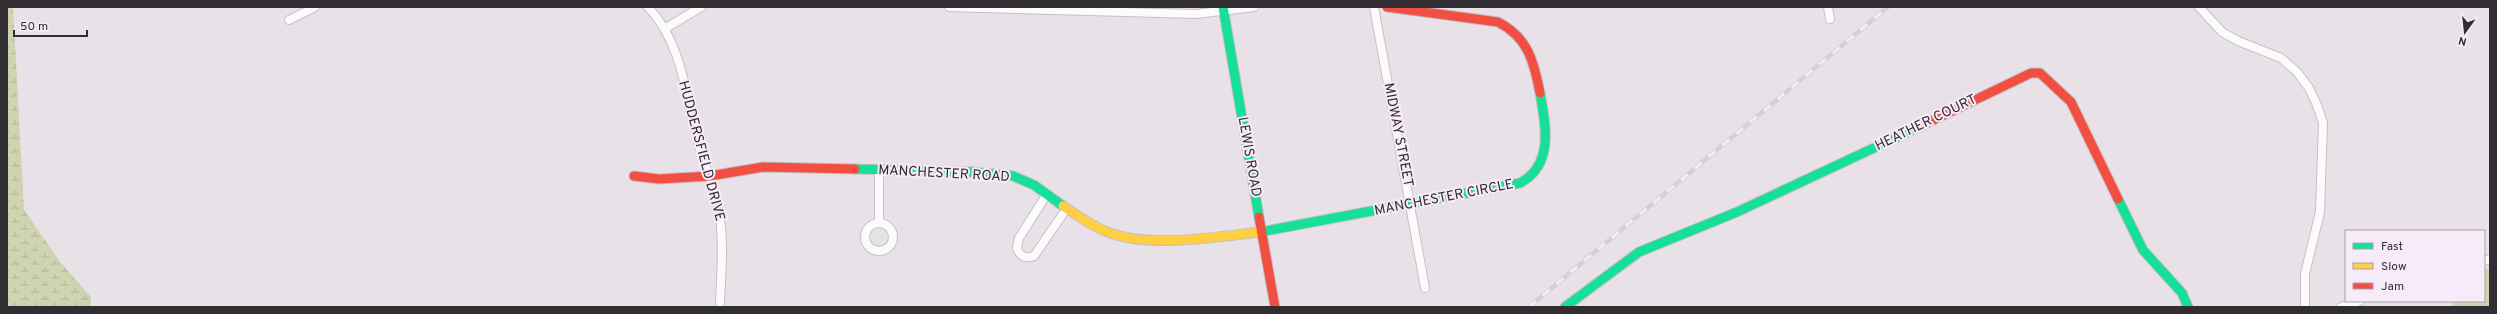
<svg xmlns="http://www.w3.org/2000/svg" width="2497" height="314" font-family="Overpass,sans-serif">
	<defs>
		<pattern id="wetland-marsh" width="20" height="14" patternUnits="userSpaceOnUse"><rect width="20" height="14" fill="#ced4af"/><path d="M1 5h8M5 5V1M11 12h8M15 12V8" fill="none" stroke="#b1b697"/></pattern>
	</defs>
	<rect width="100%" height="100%" fill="#e8e2e8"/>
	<!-- wetland -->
	<path fill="url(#wetland-marsh)" d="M 7,7 L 13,7 L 24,210 L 61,263 L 91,297 L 91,307 L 7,307 Z"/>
	<!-- pitch -->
	<path fill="#ced4af" d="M 2490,268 L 2490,307 L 2452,307 L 2454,301 L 2484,301 L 2484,270 Z"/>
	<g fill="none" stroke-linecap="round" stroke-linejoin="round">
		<defs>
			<g id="street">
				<path d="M 648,7 C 683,43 686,99 699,145 C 706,170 716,192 720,218 C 724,246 721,275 720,303"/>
				<path d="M 949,7 L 1196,14 L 1254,7"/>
				<path d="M 1374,7 L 1425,288"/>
				<path d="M 1828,7 L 1830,19"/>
				<path d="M 2199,7 L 2222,32 L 2238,41 L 2281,58 L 2297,72 L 2309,88 L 2317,105 L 2323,123 L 2320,212 L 2305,274 L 2305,307"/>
				<path d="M 289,20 L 315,7"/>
				<path d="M 666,28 L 701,7"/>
				<path d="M 879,171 L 879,223"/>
				<path d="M 1047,194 L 1019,238 L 1017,248 C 1020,257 1026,259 1034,256 L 1067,208"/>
				<circle cx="879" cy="237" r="14"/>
				<path d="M 2484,261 L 2490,259"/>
				<path d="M 2341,307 L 2360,301"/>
			</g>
			<g id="fast">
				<path d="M 1223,7 L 1259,217"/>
				<path d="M 855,169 L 974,172 L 1013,176 L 1034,185 L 1063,206"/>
				<path d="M 2118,199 L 2143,250 L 2182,293 L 2188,307"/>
				<path d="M 1260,232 L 1520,183 C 1554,165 1546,126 1540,93"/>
				<path d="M 1565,307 L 1639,252 L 1737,212 L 1923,125"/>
			</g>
			<path id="slow" d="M 1063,206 C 1077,215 1090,225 1105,231 C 1145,249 1216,237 1260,232"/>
			<g id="jam">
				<path d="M 1387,7 L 1498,22 C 1528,37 1534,62 1540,93"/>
				<path d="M 1923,125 L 2031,73 L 2040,73 L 2071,102 L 2118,199"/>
				<path d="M 634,176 L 659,179 L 710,176 L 763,167 L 855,169"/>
				<path d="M 1259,217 L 1275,307"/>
			</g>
		</defs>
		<!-- street casing -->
		<use href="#street" stroke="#c5c0c5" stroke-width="10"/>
		<!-- fast casing -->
		<use href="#fast" stroke="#c5c0c5" stroke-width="11"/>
		<!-- slow casing -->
		<use href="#slow" stroke="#c5c0c5" stroke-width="11"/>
		<!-- jam casing -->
		<use href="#jam" stroke="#c5c0c5" stroke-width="11"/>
		<!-- street -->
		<use href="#street" stroke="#fcfbfc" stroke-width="8"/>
		<!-- fast -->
		<use href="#fast" stroke="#16e098" stroke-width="9"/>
		<!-- slow -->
		<use href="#slow" stroke="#ffcf43" stroke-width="9"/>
		<!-- jam -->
		<use href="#jam" stroke="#f24e42" stroke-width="9"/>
		<defs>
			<path id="rail" d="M 1529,307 L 1888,7"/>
		</defs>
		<!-- rail casing -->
		<use href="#rail" stroke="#d4d1d4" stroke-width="4.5"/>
		<!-- rail -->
		<use href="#rail" stroke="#f8ebf9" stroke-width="3" stroke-dasharray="9" stroke-linecap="butt"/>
	</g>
	<g text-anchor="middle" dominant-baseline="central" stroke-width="4" stroke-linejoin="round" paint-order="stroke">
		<!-- street labels -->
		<g font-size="14" fill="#322d32" stroke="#f8ebf9">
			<text transform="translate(1926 123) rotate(-26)">HEATHER COURT</text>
			<text transform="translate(1398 135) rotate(79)">MIDWAY STREET</text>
			<text transform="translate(701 151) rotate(75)">HUDDERSFIELD DRIVE</text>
			<text transform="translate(1249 157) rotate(80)">LEWIS ROAD</text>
			<text transform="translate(944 174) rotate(3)">MANCHESTER ROAD</text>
			<text transform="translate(1444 198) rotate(-11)">MANCHESTER CIRCLE</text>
		</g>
	</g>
	<!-- border -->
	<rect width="2497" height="314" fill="none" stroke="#322d32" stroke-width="16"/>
	<!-- legend -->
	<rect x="2345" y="230" width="140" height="72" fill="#f8ebf9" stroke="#a99fa9"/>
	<rect x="2353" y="243" width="20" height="6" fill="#16e098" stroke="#a99fa9"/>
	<text x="2381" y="250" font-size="12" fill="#322d32">Fast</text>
	<rect x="2353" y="263" width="20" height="6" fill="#ffcf43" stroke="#a99fa9"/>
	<text x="2381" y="270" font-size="12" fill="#322d32">Slow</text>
	<rect x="2353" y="283" width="20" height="6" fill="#f24e42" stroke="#a99fa9"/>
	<text x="2381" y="290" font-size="12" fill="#322d32">Jam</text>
	<!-- north arrow -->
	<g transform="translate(2465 32) rotate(195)" stroke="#f8ebf9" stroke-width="3" paint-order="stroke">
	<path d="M0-3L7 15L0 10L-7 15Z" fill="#322d32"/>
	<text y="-6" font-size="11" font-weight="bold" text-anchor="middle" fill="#322d32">N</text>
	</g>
	<!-- scale -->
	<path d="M14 30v6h73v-6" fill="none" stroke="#322d32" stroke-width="2"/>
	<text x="20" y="30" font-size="12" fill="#322d32" stroke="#f8ebf9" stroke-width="3" paint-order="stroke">50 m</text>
</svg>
